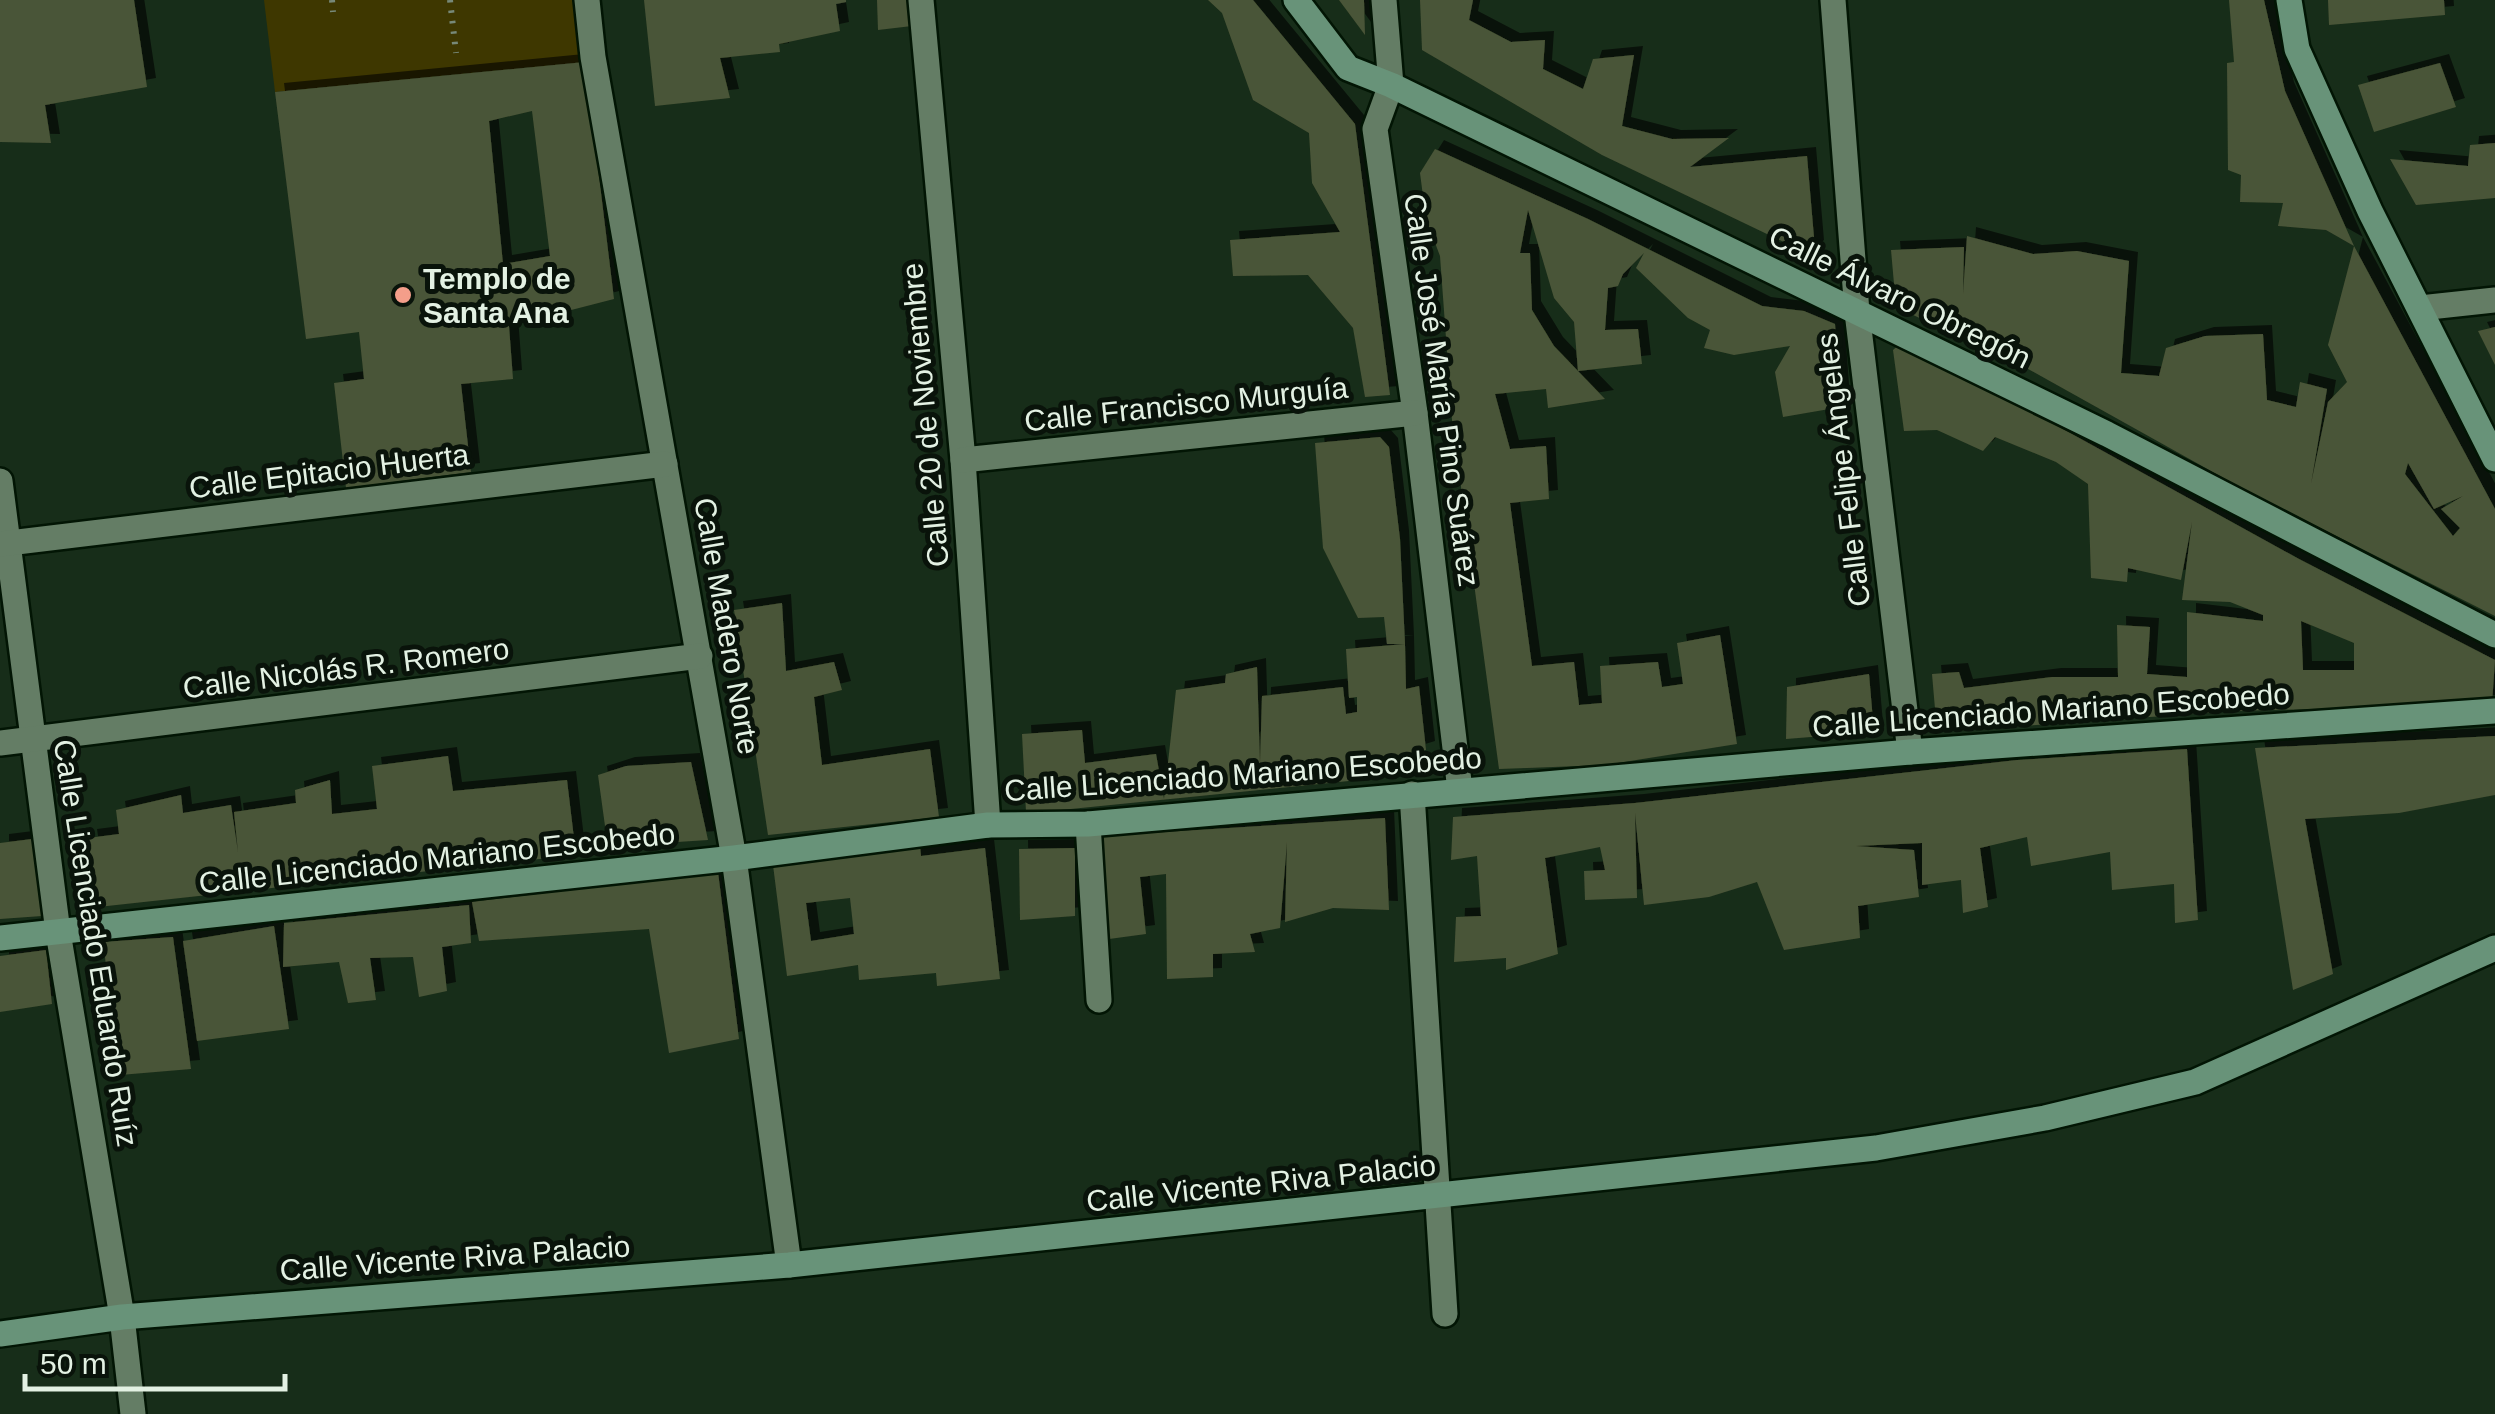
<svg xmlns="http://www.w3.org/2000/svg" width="2495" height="1414" font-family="Arial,sans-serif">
	<defs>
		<filter id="shadow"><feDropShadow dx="9" dy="-9" stdDeviation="0" flood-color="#0009"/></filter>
	</defs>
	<rect width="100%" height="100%" fill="#172d19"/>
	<!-- green -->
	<path fill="#3e3700" d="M 264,0 L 587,0 L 585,62 L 275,92 Z"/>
	<!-- building -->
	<g fill="#4a5437" fill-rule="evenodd" filter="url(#shadow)">
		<path d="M 0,0 L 134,0 L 147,87 L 45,105 L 51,143 L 0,142 Z"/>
		<path d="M 644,0 L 846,0 L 846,2 L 836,4 L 840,31 L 779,44 L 780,52 L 720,58 L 730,98 L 655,106 Z"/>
		<path d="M 877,0 L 909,0 L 912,26 L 878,30 Z"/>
		<path d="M 1208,0 L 1253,0 L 1355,124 L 1390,395 L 1365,397 L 1353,328 L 1308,275 L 1233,276 L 1230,240 L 1340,232 L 1312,183 L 1309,133 L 1253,100 L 1222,13 Z"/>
		<path d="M 1339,0 L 1364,0 L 1365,35 Z"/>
		<path d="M 1420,0 L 1473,0 L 1469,20 L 1511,42 L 1545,40 L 1543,69 L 1583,89 L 1593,59 L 1634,55 L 1622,126 L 1672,139 L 1729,138 L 1690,167 L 1807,156 L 1815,249 L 1809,254 L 1602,155 L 1422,50 Z"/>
		<path d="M 2229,0 L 2264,0 L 2285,91 L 2354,246 L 2326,230 L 2278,226 L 2283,203 L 2240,202 L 2241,175 L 2228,170 L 2227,63 L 2234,62 Z"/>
		<path d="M 2328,0 L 2444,0 L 2445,15 L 2329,25 Z"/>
		<path d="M 585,62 L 614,299 L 509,326 L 513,379 L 461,384 L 471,472 L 346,488 L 334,383 L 364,379 L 359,332 L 306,339 L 275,92 ZM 532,111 L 550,256 L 503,264 L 489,121 Z"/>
		<path d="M 2440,63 L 2456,107 L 2374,132 L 2358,85 Z"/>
		<path d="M 2495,143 L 2495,198 L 2416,205 L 2390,159 L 2468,166 L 2470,145 Z"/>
		<path d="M 1435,149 L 1588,219 L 1762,306 L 1804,311 L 1835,324 L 1841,407 L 1783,417 L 1775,372 L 1790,346 L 1734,355 L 1704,348 L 1710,330 L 1688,318 L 1636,268 L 1644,253 L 1623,274 L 1618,286 L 1608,288 L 1605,330 L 1638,329 L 1642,364 L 1578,371 L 1605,399 L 1548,408 L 1546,389 L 1495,394 L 1510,449 L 1546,446 L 1549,499 L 1510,503 L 1532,666 L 1574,662 L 1579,705 L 1602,703 L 1600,666 L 1658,662 L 1662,687 L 1683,684 L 1677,643 L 1720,635 L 1737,744 L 1605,765 L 1499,769 L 1452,420 L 1440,256 L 1426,219 L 1420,173 ZM 1528,210 L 1554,298 L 1574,322 L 1578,371 L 1554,346 L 1532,310 L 1530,253 L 1520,253 Z"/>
		<path d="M 1967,236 L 2033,254 L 2077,251 L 2129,261 L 2121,373 L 2159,376 L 2166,348 L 2205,336 L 2263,334 L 2267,400 L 2296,407 L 2300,382 L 2327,389 L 2311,484 L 2328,402 L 2347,382 L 2328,345 L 2354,246 L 2495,509 L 2495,616 L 2245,490 L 2021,365 L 1911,314 L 1895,295 L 1891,250 L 1964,247 L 1963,294 ZM 2408,463 L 2434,509 L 2463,496 L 2441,509 L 2460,528 L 2453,536 L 2405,474 Z"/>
		<path d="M 2495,327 L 2495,365 L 2478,331 Z"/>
		<path d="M 1903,341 L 2299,559 L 2495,660 L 2492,704 L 2235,711 L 1937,732 L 1932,674 L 1959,672 L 1964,688 L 2052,677 L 2118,677 L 2117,625 L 2150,627 L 2147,674 L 2187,677 L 2187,612 L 2263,621 L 2263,615 L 2230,602 L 2182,600 L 2192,522 L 2181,580 L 2128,568 L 2127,582 L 2091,578 L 2088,484 L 2056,462 L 1995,437 L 1983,451 L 1937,430 L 1904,431 L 1893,350 ZM 2301,621 L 2354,643 L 2354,670 L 2303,670 Z"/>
		<path d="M 1380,437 L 1389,447 L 1400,539 L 1405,644 L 1406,689 L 1419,686 L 1426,750 L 1400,758 L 1398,776 L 1051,811 L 1026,812 L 1022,734 L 1082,730 L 1085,763 L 1156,754 L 1164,799 L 1176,690 L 1225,683 L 1226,674 L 1257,667 L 1260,763 L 1262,696 L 1343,687 L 1346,714 L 1357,712 L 1357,697 L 1349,698 L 1346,649 L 1405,644 L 1387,644 L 1384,617 L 1358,618 L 1323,548 L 1315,443 Z"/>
		<path d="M 782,603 L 786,671 L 834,662 L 842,690 L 814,697 L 822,765 L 930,749 L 939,817 L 768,835 L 734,610 Z"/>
		<path d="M 1869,674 L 1874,732 L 1786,739 L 1787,687 Z"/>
		<path d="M 2495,736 L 2495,795 L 2399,813 L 2305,819 L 2333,974 L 2293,990 L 2255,748 Z"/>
		<path d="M 2187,749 L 2198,920 L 2175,923 L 2174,884 L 2112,890 L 2110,852 L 2031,866 L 2027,837 L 1980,848 L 1988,907 L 1963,913 L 1961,880 L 1922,885 L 1922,843 L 1856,846 L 1914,850 L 1919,897 L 1858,906 L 1860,938 L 1784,950 L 1757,882 L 1709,897 L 1644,905 L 1635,813 L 1637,898 L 1585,900 L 1584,871 L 1605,870 L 1600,847 L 1545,858 L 1558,954 L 1506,970 L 1506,958 L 1454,962 L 1456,917 L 1481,916 L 1477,856 L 1451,860 L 1453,817 L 1635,803 L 2017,760 Z"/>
		<path d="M 448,756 L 453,791 L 567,780 L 576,855 L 98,907 L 88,838 L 119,834 L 116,810 L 181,795 L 183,813 L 231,805 L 238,852 L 234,812 L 296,803 L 295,790 L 330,780 L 332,814 L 377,809 L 372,766 Z"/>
		<path d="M 691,762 L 708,840 L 631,845 L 609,855 L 598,775 L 626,766 Z"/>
		<path d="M 1385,818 L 1389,910 L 1333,908 L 1285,922 L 1287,842 L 1280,928 L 1250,934 L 1255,952 L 1213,954 L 1213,977 L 1167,979 L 1166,874 L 1140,877 L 1146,934 L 1109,939 L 1102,836 Z"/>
		<path d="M 32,839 L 42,916 L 0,919 L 0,843 Z"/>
		<path d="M 920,846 L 921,856 L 985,848 L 1000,979 L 937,986 L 936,973 L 859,980 L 858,965 L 787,976 L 773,865 ZM 850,898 L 854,934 L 811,941 L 806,903 Z"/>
		<path d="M 1075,848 L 1075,916 L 1020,920 L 1019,849 Z"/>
		<path d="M 718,872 L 739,1039 L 669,1053 L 649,929 L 479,941 L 472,902 Z"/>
		<path d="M 469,905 L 471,943 L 442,947 L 447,991 L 419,997 L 413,957 L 370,958 L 376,1000 L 348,1003 L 339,962 L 283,967 L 284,923 Z"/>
		<path d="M 274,926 L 289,1029 L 197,1041 L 183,941 Z"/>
		<path d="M 173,937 L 191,1069 L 120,1075 L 103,942 Z"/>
		<path d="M 46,950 L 52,1004 L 0,1012 L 0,956 Z"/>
	</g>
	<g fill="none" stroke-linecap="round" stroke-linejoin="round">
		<defs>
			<g id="street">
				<path d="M 587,0 L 593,57 L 734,858 L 789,1265"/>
				<path d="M 921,0 L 963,460 L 988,825"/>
				<path d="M 1384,0 L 1391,85 L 1375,129 L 1415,413 L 1460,790"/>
				<path d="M 1833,0 L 1857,312 L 1910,752"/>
				<path d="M 2420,308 L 2495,300"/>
				<path d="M 963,460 L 1415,413"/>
				<path d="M 0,481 L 58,932 L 122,1317 L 133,1414"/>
				<path d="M 0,544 L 665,464"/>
				<path d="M 0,743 L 700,656"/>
				<path d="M 1412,794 L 1445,1314"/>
				<path d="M 1088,824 L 1099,1000"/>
			</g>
			<g id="secondary">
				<path d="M 1296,0 L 1348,68 L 1391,85 L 2107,434 L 2495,635"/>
				<path d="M 2289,0 L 2297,49 L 2370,211 L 2495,459"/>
				<path d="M 0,938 L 734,858 L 988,825 L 1088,824 L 1910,752 L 2495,711"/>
				<path d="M 0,1334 L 122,1317 L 789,1265 L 1876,1148 L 2045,1118 L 2195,1082 L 2495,948"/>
			</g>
		</defs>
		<!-- street casing -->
		<use href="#street" stroke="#021504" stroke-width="30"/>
		<!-- secondary casing -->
		<use href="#secondary" stroke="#021504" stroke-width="30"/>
		<!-- path -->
		<g stroke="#778978" stroke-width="6" stroke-dasharray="2.5 8" stroke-linecap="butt">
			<path d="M 332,0 L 333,12"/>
			<path d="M 450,0 L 456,53"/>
		</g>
		<!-- street -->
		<use href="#street" stroke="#647d65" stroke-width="25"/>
		<!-- secondary -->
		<use href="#secondary" stroke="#689379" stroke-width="25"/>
	</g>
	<!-- markers -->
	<circle fill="#f49e8a" stroke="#09130a" stroke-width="4" cx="403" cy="295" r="10"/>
	<g text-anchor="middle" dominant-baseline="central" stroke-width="10" stroke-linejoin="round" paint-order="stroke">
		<!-- poi labels -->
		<g font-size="30" font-weight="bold" fill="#e3f1e3" stroke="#09130a" text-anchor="start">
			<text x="423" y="278">Templo de<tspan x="423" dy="34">Santa Ana</tspan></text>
		</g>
		<!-- street labels -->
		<g font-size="30" fill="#e3f1e3" stroke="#09130a">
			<text transform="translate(1900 297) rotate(26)">Calle Álvaro Obregón</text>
			<text transform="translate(1442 390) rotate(82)">Calle José María Pino Suárez</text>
			<text transform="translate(1186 404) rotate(-6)">Calle Francisco Murguía</text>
			<text transform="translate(925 415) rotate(-95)">Calle 20 de Noviembre</text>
			<text transform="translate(1843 470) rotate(-97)">Calle Felipe Ángeles</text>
			<text transform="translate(329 471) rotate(-7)">Calle Epitacio Huerta</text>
			<text transform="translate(727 626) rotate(80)">Calle Madero Norte</text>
			<text transform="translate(346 668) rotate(-7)">Calle Nicolás R. Romero</text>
			<text transform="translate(2051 710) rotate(-4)">Calle Licenciado Mariano Escobedo</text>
			<text transform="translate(1243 774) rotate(-4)">Calle Licenciado Mariano Escobedo</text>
			<text transform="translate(437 858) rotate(-6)">Calle Licenciado Mariano Escobedo</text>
			<text transform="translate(96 943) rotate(81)">Calle Licenciado Eduardo Ruíz</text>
			<text transform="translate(1261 1183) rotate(-6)">Calle Vicente Riva Palacio</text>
			<text transform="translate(455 1258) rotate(-4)">Calle Vicente Riva Palacio</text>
		</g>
	</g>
	<!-- scale -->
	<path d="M25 1374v15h260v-15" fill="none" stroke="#e3f1e3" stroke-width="5"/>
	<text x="40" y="1374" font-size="30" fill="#e3f1e3" stroke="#09130a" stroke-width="8" paint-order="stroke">50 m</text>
</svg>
